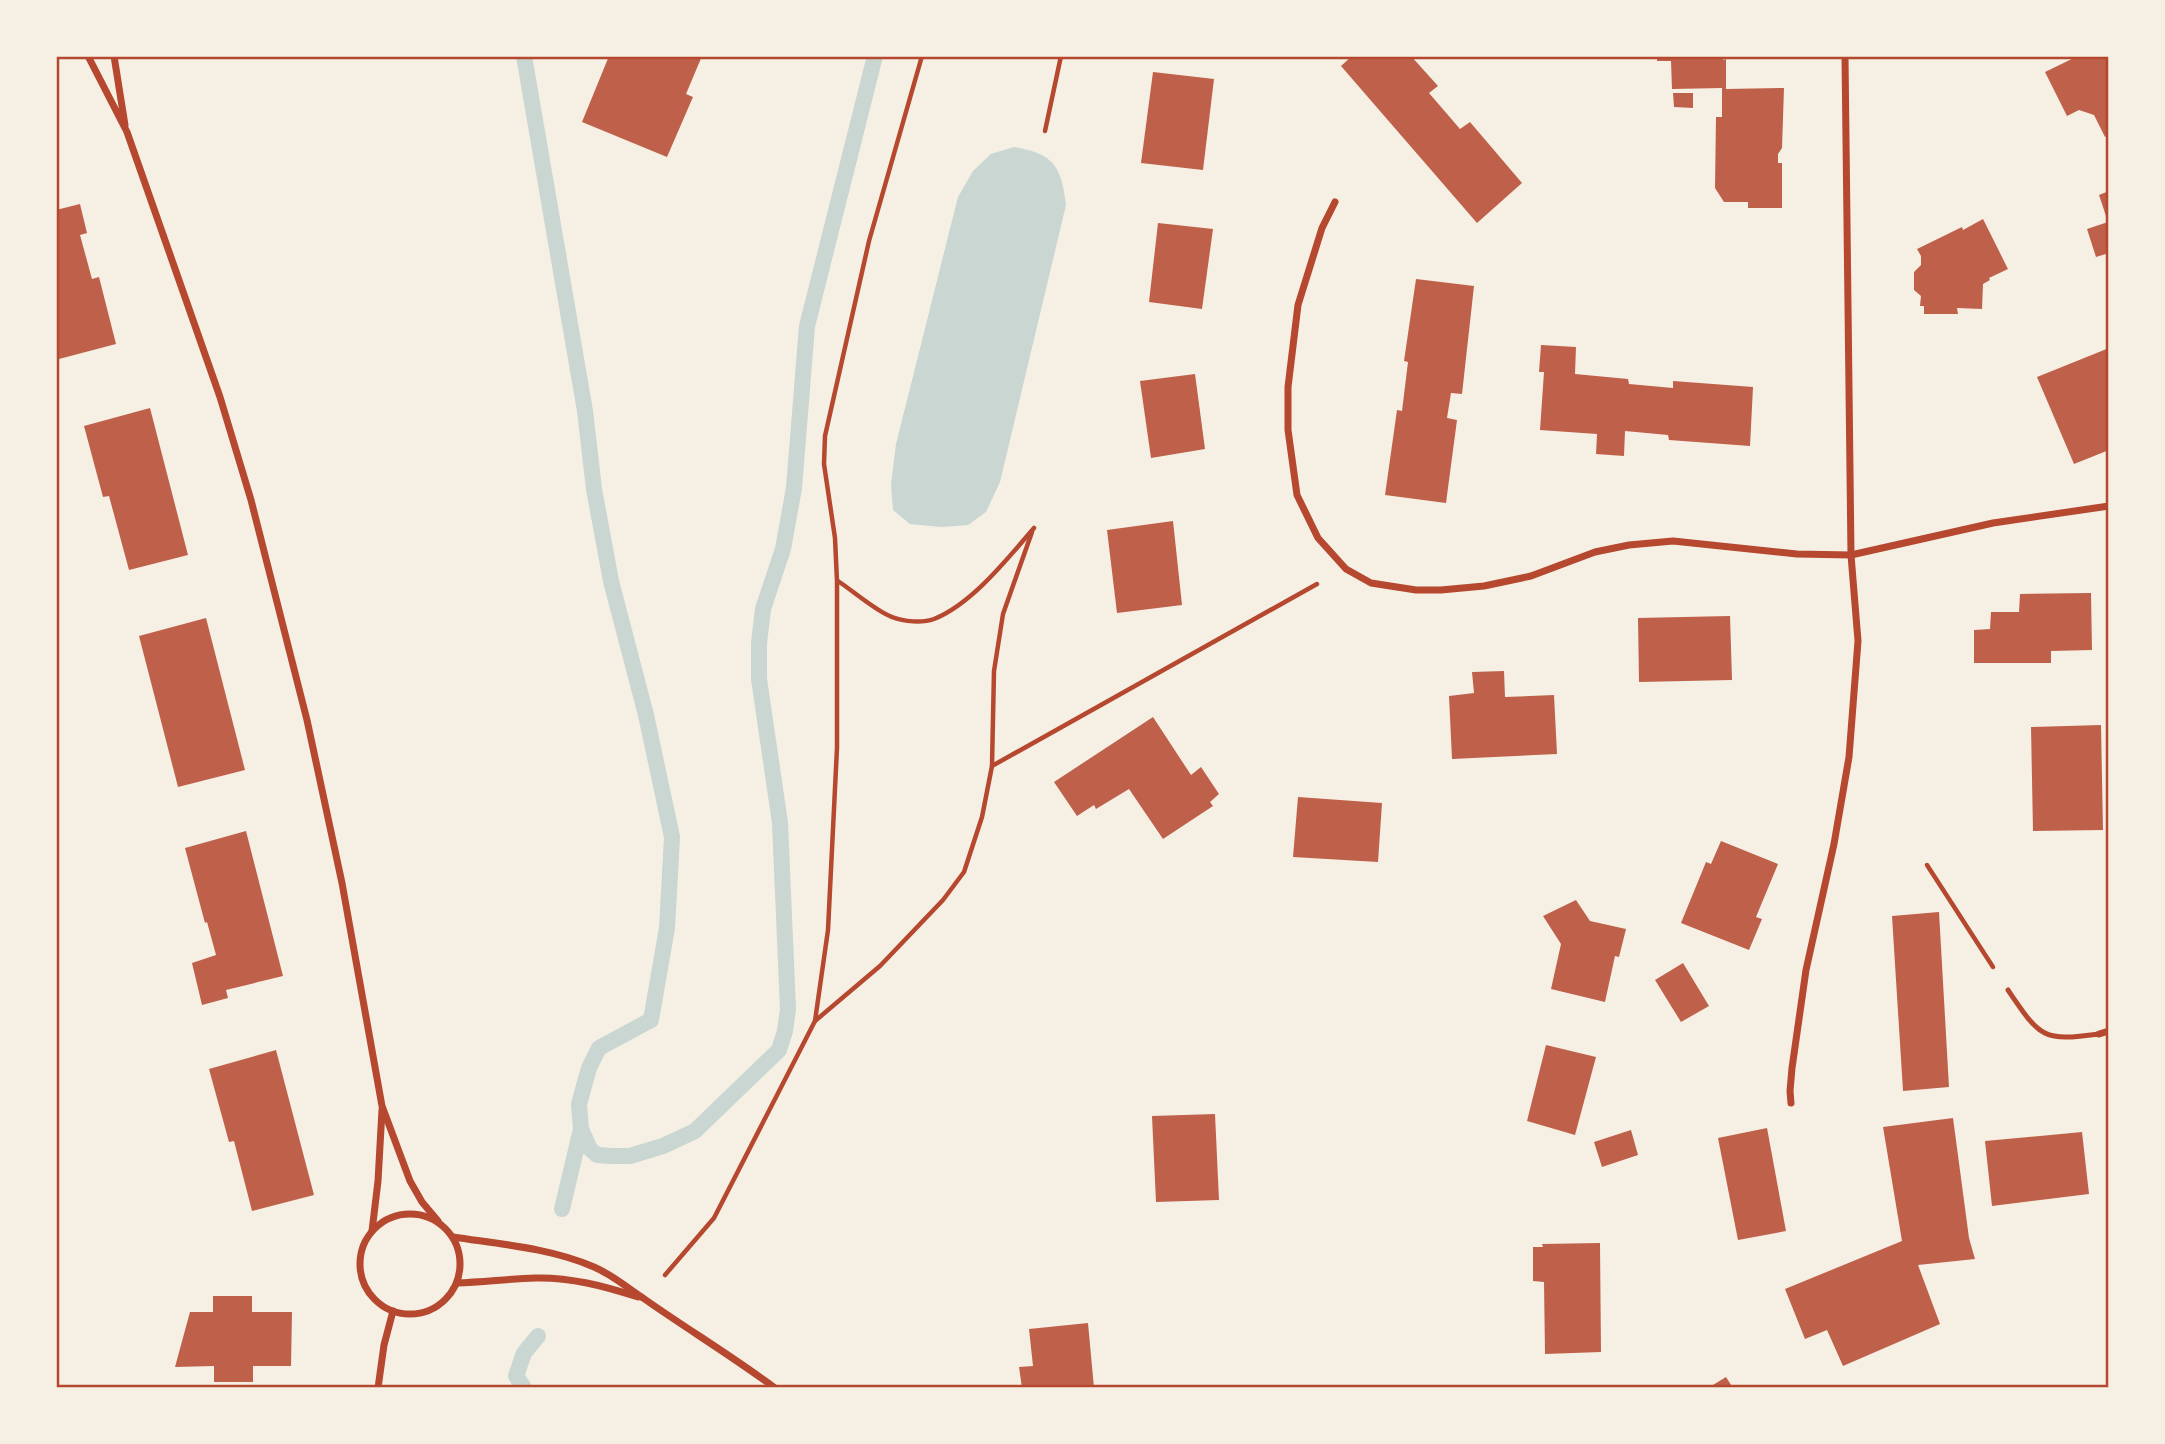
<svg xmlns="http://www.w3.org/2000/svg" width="2165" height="1444" font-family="'Roboto Condensed',sans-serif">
	<rect width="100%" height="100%" fill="#f6efe4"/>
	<!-- water -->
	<path fill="#c9d6d2" d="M 1014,147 C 1054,154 1061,166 1066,205 L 1000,482 L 986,512 L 968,525 L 941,527 L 910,524 L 893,510 L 891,484 L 896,444 L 958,197 L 973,171 L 991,154 Z"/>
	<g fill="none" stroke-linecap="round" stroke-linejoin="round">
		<!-- stream -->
		<g stroke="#c9d6d2" stroke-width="16">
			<path d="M 524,56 L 585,411 L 594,489 L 611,581 L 646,715 L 672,837 L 667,928 L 651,1020 L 599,1048 L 589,1068 L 579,1104 L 581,1129 L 562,1209"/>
			<path d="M 581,1129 L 590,1149 L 597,1155 L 611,1156 L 630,1156 L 663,1146 L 695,1131 L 779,1050 L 785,1031 L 788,1009 L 780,823 L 759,679 L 759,643 L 763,609 L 783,549 L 794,488 L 807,326 L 875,56"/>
			<path d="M 524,1388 L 516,1376 L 524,1353 L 538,1336"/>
		</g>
	</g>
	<!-- building -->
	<g fill="#bf614a">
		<path d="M 609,56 L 702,56 L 686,94 L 693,97 L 667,157 L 582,122 Z"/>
		<path d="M 1352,56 L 1411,56 L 1438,86 L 1429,93 L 1460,129 L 1470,122 L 1522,183 L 1477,223 L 1341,66 Z"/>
		<path d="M 1657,56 L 1723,56 L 1723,60 L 1726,59 L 1726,89 L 1784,88 L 1782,148 L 1778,154 L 1778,163 L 1782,163 L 1782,208 L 1748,208 L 1748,202 L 1724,202 L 1715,188 L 1716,117 L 1722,117 L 1722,88 L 1672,89 L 1671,61 L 1657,61 Z"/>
		<path d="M 2078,56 L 2109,56 L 2109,135 L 2105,137 L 2094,115 L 2079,110 L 2067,116 L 2045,72 Z"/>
		<path d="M 1153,72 L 1214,79 L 1203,170 L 1141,163 Z"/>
		<path d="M 1673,93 L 1693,93 L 1693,108 L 1674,107 Z"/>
		<path d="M 2109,191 L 2109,253 L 2096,257 L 2087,229 L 2108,222 L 2099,195 Z"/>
		<path d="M 80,204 L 87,233 L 80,235 L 92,279 L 99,277 L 116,344 L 59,359 L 56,350 L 56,210 Z"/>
		<path d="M 1983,219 L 2008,269 L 1989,278 L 1990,280 L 1983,284 L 1982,309 L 1957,308 L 1958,314 L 1924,314 L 1924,306 L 1920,306 L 1921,296 L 1914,290 L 1914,272 L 1921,265 L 1921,256 L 1917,249 L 1962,227 L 1963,230 Z"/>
		<path d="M 1158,223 L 1213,229 L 1202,309 L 1149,302 Z"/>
		<path d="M 1416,279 L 1474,286 L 1462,394 L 1451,393 L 1447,418 L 1457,420 L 1446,503 L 1385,495 L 1397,410 L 1402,411 L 1408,362 L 1404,361 Z"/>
		<path d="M 1541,345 L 1576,347 L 1575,374 L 1628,379 L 1629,384 L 1673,388 L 1673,381 L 1753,387 L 1750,446 L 1669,440 L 1668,435 L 1625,431 L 1624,456 L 1596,454 L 1597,434 L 1540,430 L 1544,372 L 1539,372 Z"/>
		<path d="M 2109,348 L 2109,450 L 2074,464 L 2037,377 Z"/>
		<path d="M 1195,374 L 1205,449 L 1151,458 L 1140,381 Z"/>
		<path d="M 150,408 L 188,555 L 129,570 L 109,496 L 103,497 L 84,426 Z"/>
		<path d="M 1173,521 L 1182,605 L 1117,613 L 1107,530 Z"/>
		<path d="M 2091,593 L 2092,650 L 2051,651 L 2051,663 L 1974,663 L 1974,630 L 1990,629 L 1991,612 L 2019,612 L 2020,594 Z"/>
		<path d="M 1730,616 L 1732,680 L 1639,682 L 1638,618 Z"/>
		<path d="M 206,618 L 245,770 L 178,787 L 139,636 Z"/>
		<path d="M 1504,671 L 1505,697 L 1554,695 L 1557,754 L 1452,759 L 1449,696 L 1474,693 L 1472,672 Z"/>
		<path d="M 1153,717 L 1191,775 L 1201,767 L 1219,794 L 1210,802 L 1213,806 L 1163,839 L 1129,789 L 1096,809 L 1094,805 L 1077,816 L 1054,782 Z"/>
		<path d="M 2101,725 L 2103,830 L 2033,831 L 2031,727 Z"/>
		<path d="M 1298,797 L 1382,803 L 1378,862 L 1293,857 Z"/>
		<path d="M 246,831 L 283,976 L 226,990 L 228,998 L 202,1005 L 192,963 L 216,955 L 207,922 L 205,923 L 185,848 Z"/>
		<path d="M 1721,841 L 1778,864 L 1756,917 L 1762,919 L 1749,950 L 1681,923 L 1706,862 L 1711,864 Z"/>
		<path d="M 1576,900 L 1590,921 L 1626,929 L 1619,957 L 1615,956 L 1605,1002 L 1551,989 L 1561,944 L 1543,916 Z"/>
		<path d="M 1939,912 L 1949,1087 L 1903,1091 L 1892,916 Z"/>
		<path d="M 1683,963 L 1709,1006 L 1681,1022 L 1655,980 Z"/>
		<path d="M 1546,1045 L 1596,1057 L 1575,1135 L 1527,1121 Z"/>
		<path d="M 276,1050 L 314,1195 L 252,1211 L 234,1141 L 229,1142 L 209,1069 Z"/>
		<path d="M 1215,1114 L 1219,1200 L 1156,1202 L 1152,1116 Z"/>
		<path d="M 1953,1118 L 1969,1238 L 1975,1259 L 1918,1265 L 1940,1324 L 1843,1366 L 1827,1330 L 1805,1339 L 1785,1289 L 1902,1241 L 1883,1127 Z"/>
		<path d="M 1767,1128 L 1786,1231 L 1738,1240 L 1718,1138 Z"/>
		<path d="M 1631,1130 L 1638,1155 L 1602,1167 L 1594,1142 Z"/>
		<path d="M 2082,1132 L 2089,1194 L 1992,1206 L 1985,1141 Z"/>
		<path d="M 1600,1243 L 1601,1352 L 1545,1354 L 1544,1282 L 1533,1281 L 1533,1247 L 1543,1247 L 1542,1244 Z"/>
		<path d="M 213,1296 L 252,1296 L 252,1312 L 292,1312 L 291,1366 L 253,1366 L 253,1382 L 214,1382 L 214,1366 L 175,1367 L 190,1312 L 213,1312 Z"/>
		<path d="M 1088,1323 L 1094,1388 L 1022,1388 L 1019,1367 L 1033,1366 L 1029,1329 Z"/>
		<path d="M 1726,1377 L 1733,1388 L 1708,1388 Z"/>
	</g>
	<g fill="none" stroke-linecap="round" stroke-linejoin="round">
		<!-- path -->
		<g stroke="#b5482f" stroke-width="4.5">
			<path d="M 1045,131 L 1061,56"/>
			<path d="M 838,581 C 853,591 877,612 892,617 C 904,622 923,623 934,619 C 972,604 1008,558 1034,528"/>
			<path d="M 992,766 L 994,671 L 1003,614 L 1032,532"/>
			<path d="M 1927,865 L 1993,967"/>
			<path d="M 815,1021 L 880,966 L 943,900 L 964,872 L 982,817 L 992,766 L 1317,584"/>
			<path d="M 665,1275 L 714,1218 L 815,1021 L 828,930 L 837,748 L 837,581 L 835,538 L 824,464 L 825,436 L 869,241 L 922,56"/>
		</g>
		<!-- service -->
		<path stroke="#b5482f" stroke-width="5" d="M 2008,990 C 2040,1037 2042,1042 2099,1034"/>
		<!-- minor -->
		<g stroke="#b5482f" stroke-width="7">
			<path d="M 88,56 L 127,132 L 220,397 L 251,500 L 307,720 L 342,883 L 382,1106 L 410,1181 L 422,1202 L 438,1221"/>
			<path d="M 114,56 L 125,125"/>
			<path d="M 1335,202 L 1322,228 L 1298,305 L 1288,387 L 1288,430 L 1297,495 L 1318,538 L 1346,569 L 1371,583 L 1416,590 L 1441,590 L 1484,586 L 1531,576 L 1595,552 L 1629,545 L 1673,541 L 1797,554 L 1851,555 L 1993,523 L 2109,506"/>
			<path d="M 2099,1034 L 2109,1031"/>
			<path d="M 1791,1103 L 1790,1091 L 1792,1068 L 1806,970 L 1834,844 L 1849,757 L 1858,641 L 1851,555 L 1845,56"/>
			<circle cx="410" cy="1264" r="50"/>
			<path d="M 372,1231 L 378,1181 L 382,1110"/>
			<path d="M 453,1237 C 499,1244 551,1248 594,1267 C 613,1275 626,1287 643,1298 C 687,1329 732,1356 775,1388"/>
			<path d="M 457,1283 C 483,1282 509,1279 535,1278 C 570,1277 604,1286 638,1297"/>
			<path d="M 378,1388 L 384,1345 L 393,1311"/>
		</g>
	</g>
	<!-- border -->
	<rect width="2165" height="1444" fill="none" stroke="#f6efe4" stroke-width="116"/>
	<rect x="58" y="58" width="2049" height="1328" fill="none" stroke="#b5482f" stroke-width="2.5"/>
</svg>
